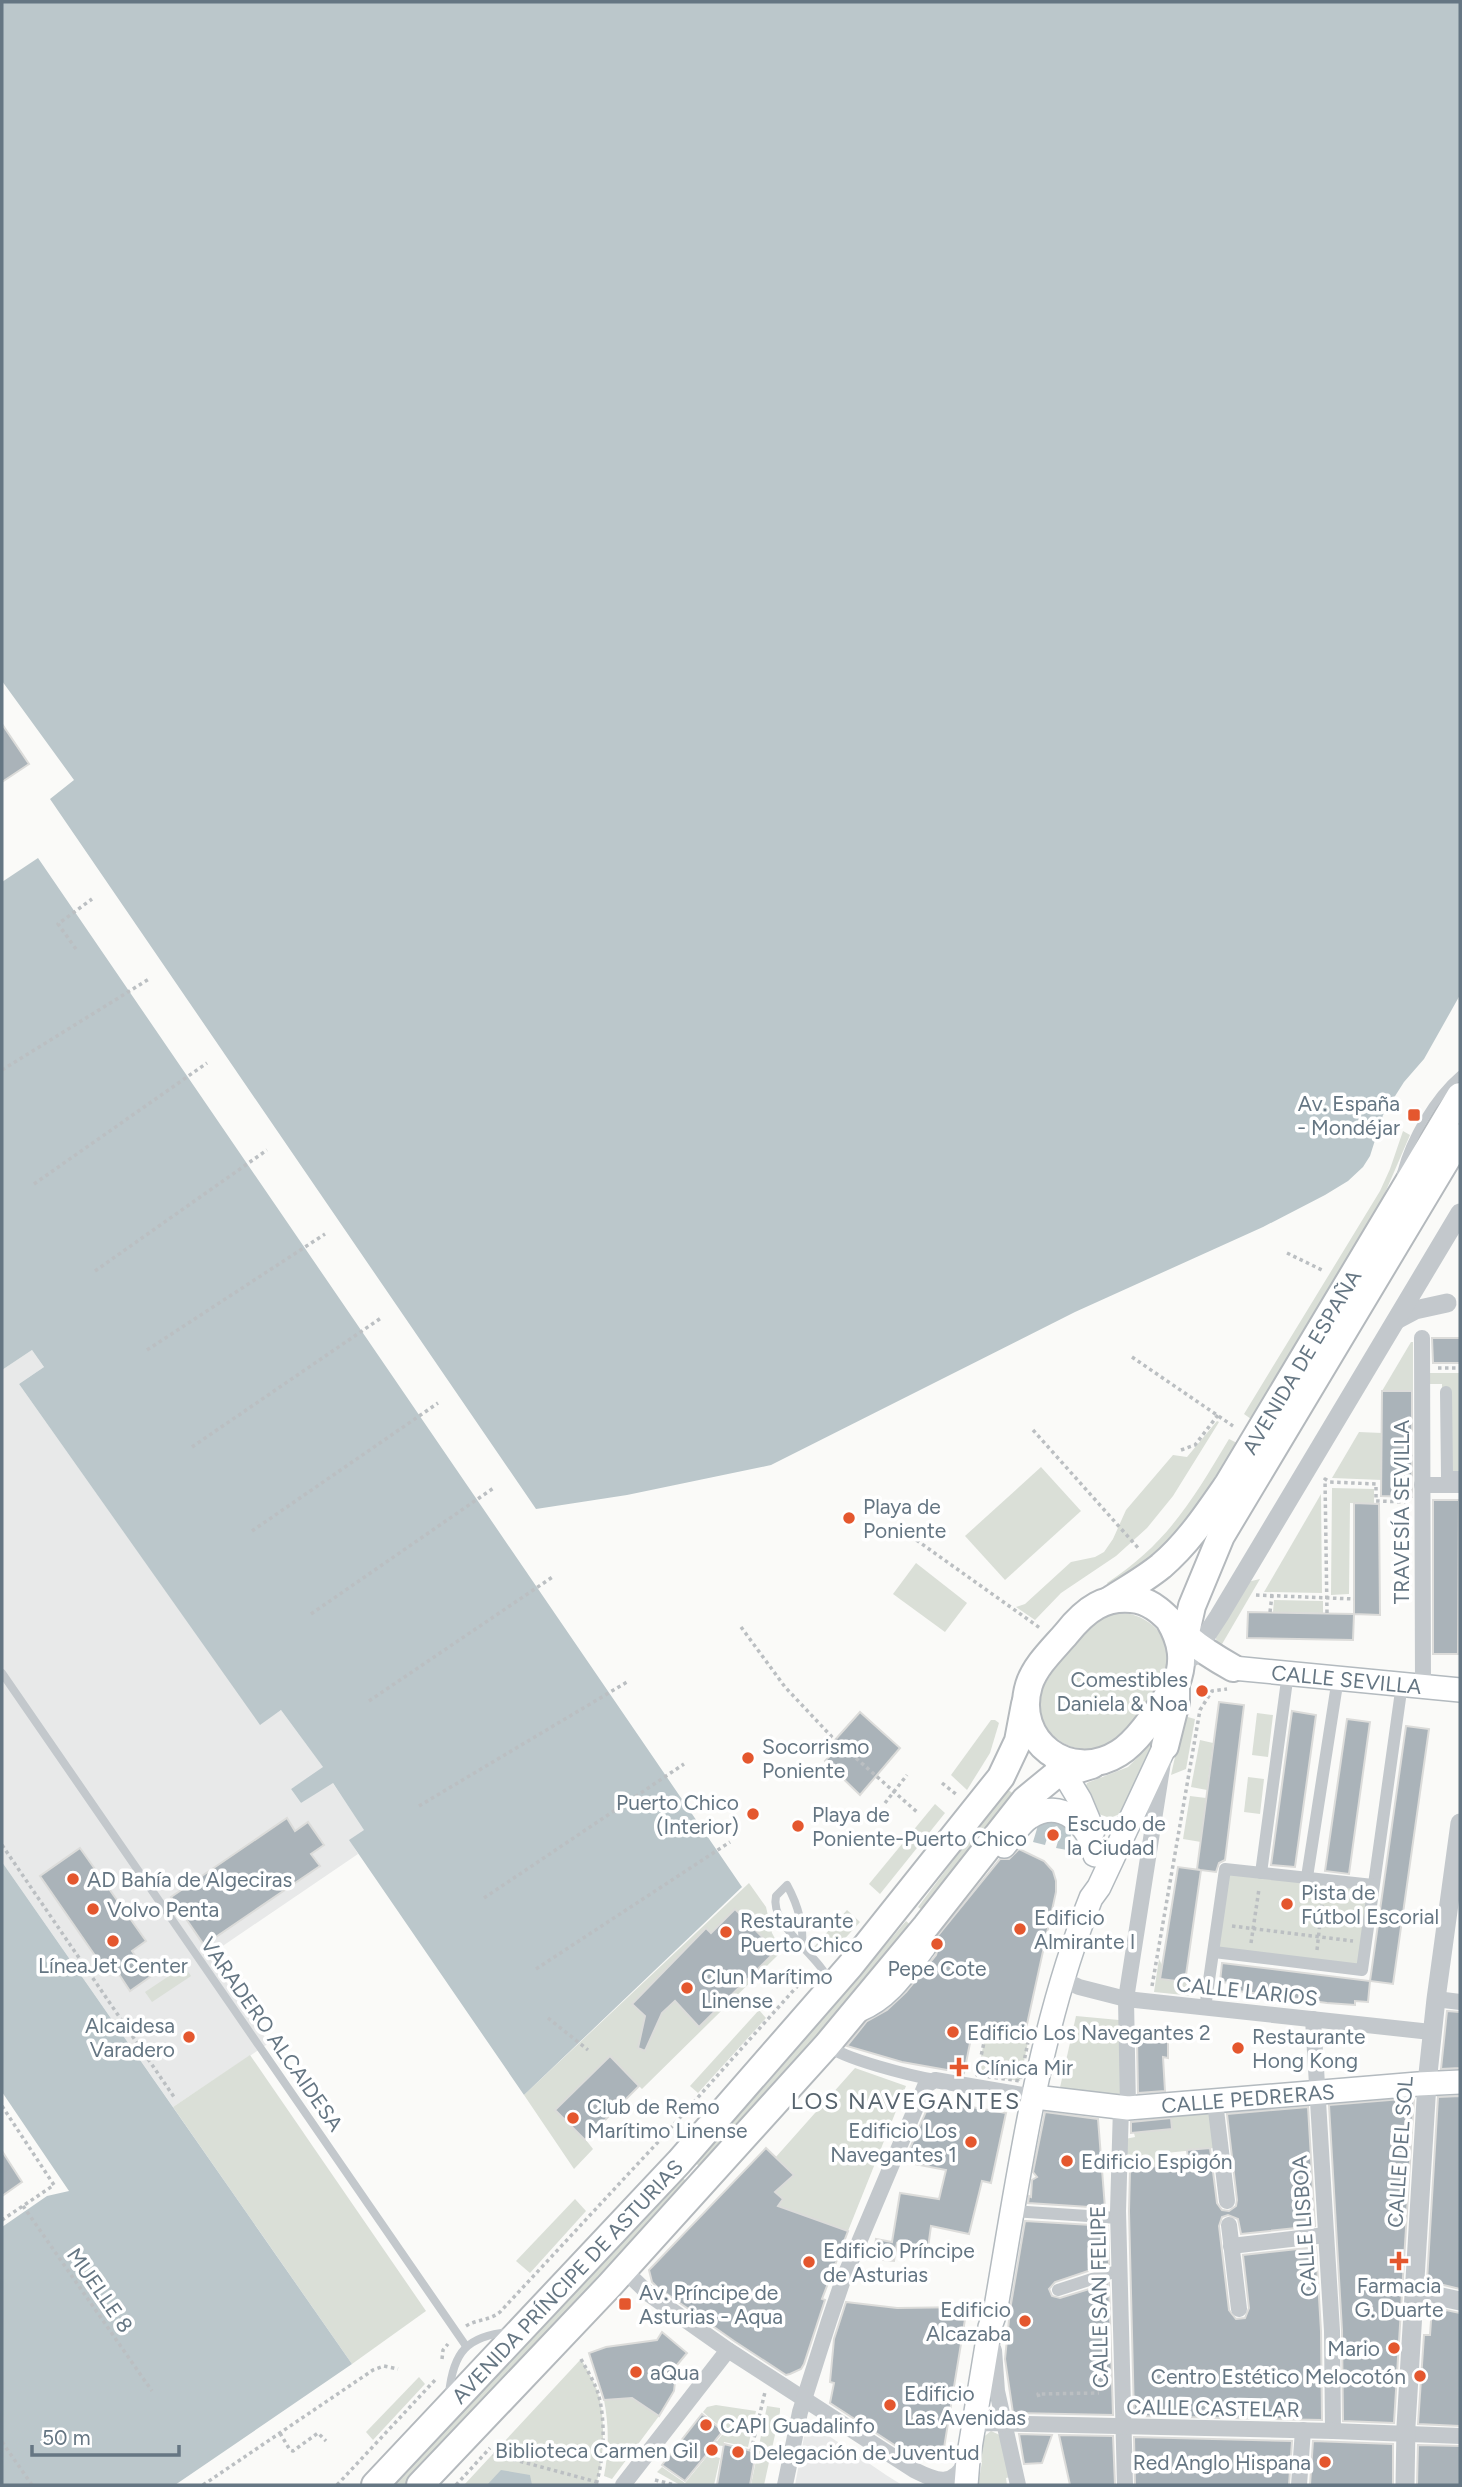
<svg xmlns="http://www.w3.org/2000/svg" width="1462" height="2487" font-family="Figtree,sans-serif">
	<rect width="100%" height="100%" fill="#fafaf8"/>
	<!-- built -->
	<g fill="#e8e9e9">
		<path d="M 32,1350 L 44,1367 L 19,1384 L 260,1724 L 281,1710 L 324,1768 L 291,1789 L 301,1803 L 332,1782 L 365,1830 L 350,1840 L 358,1854 L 208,1956 L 269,2043 L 173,2107 L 2,1862 L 2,1370 Z"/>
		<path d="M 807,2421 L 886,2475 L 902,2485 L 795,2485 Z"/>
	</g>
	<!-- green -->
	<g fill="#dadfd7">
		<path d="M 1403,1131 L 1410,1135 L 1382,1200 L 1251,1419 L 1244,1414 L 1380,1191 L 1390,1169 Z"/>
		<path d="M 1411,1342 L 1413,1342 L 1413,1391 L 1382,1391 Z"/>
		<path d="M 1428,1373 L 1460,1373 L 1460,1485 L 1442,1485 L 1442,1384 L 1428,1384 Z"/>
		<path d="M 1217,1421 L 1219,1422 L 1173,1496 L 1147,1528 L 1116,1556 L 1061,1593 L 1035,1620 L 1016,1607 L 1025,1604 L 1071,1562 L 1095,1557 L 1104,1552 L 1113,1539 L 1126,1510 L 1173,1455 L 1187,1457 Z"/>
		<path d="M 1359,1432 L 1382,1433 L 1382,1480 L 1332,1478 Z"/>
		<path d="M 1229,1439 L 1237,1443 C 1205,1493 1165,1562 1108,1585 L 1107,1583 C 1168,1543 1193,1499 1229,1439 Z"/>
		<path d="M 1041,1467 L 1081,1511 L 1005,1580 L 965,1536 Z"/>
		<path d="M 1332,1488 L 1374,1489 L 1374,1504 L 1350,1503 L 1349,1594 L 1331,1595 Z"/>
		<path d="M 1321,1494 L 1322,1593 L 1264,1592 Z"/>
		<path d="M 916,1563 L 967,1603 L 945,1632 L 893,1594 Z"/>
		<path d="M 1260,1579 L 1218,1651 L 1215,1632 L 1243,1583 Z"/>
		<path d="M 1274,1600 L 1323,1601 L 1323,1613 L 1273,1612 Z"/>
		<path d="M 1118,1613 C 1147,1612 1174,1637 1167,1668 C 1162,1688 1128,1729 1112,1741 C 1104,1747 1092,1751 1082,1749 C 1054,1746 1034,1720 1042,1692 C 1046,1675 1084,1631 1098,1620 C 1103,1615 1111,1614 1118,1613 Z"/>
		<path d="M 1257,1713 L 1273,1715 L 1268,1757 L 1252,1755 Z"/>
		<path d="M 1184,1716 L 1195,1719 L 1186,1769 L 1171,1775 Z"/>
		<path d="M 991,1720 L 995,1720 L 999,1723 L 990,1753 L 967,1790 L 951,1775 Z"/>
		<path d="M 1157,1738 L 1122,1813 L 1110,1818 L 1096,1813 L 1085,1788 L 1087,1783 L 1128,1767 Z"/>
		<path d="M 1200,1740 L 1213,1743 L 1207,1790 L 1191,1787 Z"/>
		<path d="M 1248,1777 L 1264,1779 L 1260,1814 L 1244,1812 Z"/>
		<path d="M 1007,1789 L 1015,1795 L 925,1912 L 918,1907 Z"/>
		<path d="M 1190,1796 L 1206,1798 L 1201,1842 L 1183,1839 Z"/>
		<path d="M 935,1804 L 945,1813 L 880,1894 L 869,1884 Z"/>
		<path d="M 1225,1869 L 1373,1885 L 1362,1970 L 1214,1952 Z"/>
		<path d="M 749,1883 L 766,1907 L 772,1933 L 781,1950 L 779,1954 L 642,2089 L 639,2086 L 586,2140 L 593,2149 L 574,2169 L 524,2095 Z"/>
		<path d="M 847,1910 L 860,1922 L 838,1946 L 830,1946 L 818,1954 L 813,1948 Z"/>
		<path d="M 906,1921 L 913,1927 L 703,2171 L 696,2163 L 766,2085 Z"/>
		<path d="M 1159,1959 L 1162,1965 L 1160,1979 L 1195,1982 L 1193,1996 L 1154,1992 Z"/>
		<path d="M 184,1966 L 191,1976 L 152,2002 L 145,1992 Z"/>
		<path d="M 759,2010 L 766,2018 L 698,2093 L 690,2086 Z"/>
		<path d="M 1076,2016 L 1119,2020 L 1121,2097 L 1059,2092 Z"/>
		<path d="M 986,2033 L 1028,2042 L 1020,2081 L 977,2075 Z"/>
		<path d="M 250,2055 L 426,2311 L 352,2364 L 173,2107 Z"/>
		<path d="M 855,2068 L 906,2086 L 848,2231 L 789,2210 L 783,2219 L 774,2211 L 783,2199 L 775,2192 L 794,2175 L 775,2158 Z"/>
		<path d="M 1211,2111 L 1214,2148 L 1166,2153 L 1166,2164 L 1125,2171 L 1125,2139 L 1135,2137 L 1134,2133 L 1172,2129 L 1171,2114 Z"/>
		<path d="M 683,2178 L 689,2184 L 407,2485 L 394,2485 Z"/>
		<path d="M 575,2199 L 586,2211 L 530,2273 L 516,2261 Z"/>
		<path d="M 581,2359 C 587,2370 594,2381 598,2393 C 606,2420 604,2458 596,2485 L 464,2485 Z"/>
		<path d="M 419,2377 L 425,2384 L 373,2440 L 366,2432 Z"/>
		<path d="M 632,2398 L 659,2416 L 612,2479 L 604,2476 C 609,2451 609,2425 604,2400 Z"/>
		<path d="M 716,2405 L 756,2411 L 748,2447 L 724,2442 L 723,2446 L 714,2445 L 725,2431 L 703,2412 L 707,2407 Z"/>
		<path d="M 767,2406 L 780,2408 L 780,2412 L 764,2485 L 751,2485 Z"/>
		<path d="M 991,2431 L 1002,2436 L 1011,2477 L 1006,2478 L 1007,2485 L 978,2485 L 982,2462 L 977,2461 L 981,2439 Z"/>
		<path d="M 708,2455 L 720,2458 L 714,2485 L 680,2485 L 657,2472 L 662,2467 L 685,2483 Z"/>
	</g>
	<!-- water -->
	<g fill="#bbc7cb">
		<path d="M 2,2 L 1460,2 L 1460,995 L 1424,1059 L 1404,1082 L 1383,1115 L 1370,1156 L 1363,1167 L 1348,1181 L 1325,1195 L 1263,1227 L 1075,1312 L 771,1465 L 627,1495 L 536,1509 L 50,799 L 74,780 L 2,681 Z"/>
		<path d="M 38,858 L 742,1887 L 524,2095 L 349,1840 L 364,1830 L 333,1783 L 301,1803 L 291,1789 L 323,1767 L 281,1710 L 260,1725 L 19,1384 L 44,1367 L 32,1350 L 2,1370 L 2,882 Z"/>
		<path d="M 1039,1822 L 1057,1822 L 1072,1831 L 1067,1850 L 1056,1848 L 1061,1831 L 1057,1826 L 1050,1828 L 1045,1845 L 1033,1842 Z"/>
		<path d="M 2,1862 L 352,2364 L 175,2485 L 2,2485 L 2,2227 L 47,2196 L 69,2191 L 2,2092 Z"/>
		<path d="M 501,2470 L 530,2475 L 532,2485 L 487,2485 Z"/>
	</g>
	<!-- building -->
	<g fill="#aab3b9" stroke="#dcdcda" stroke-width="2">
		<path d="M 2,724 L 29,764 L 2,782 Z"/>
		<path d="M 1432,1338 L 1460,1338 L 1460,1363 L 1433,1363 Z"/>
		<path d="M 1382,1391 L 1412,1391 L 1412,1497 L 1381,1496 Z"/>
		<path d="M 1433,1500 L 1459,1500 L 1458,1654 L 1433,1654 Z"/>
		<path d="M 1354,1503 L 1379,1504 L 1380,1615 L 1354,1614 L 1353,1640 L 1247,1638 L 1248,1612 L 1354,1614 Z"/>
		<path d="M 1219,1702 L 1244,1705 L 1225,1860 L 1219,1863 L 1216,1872 L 1201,1870 L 1185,1982 L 1160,1979 L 1178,1867 L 1200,1870 L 1197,1869 Z"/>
		<path d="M 1292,1711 L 1316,1715 L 1295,1867 L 1271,1865 Z"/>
		<path d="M 860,1712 L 900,1748 L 860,1795 L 825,1761 L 839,1746 L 834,1741 Z"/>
		<path d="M 1347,1719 L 1370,1722 L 1349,1874 L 1325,1871 Z"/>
		<path d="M 1406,1726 L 1429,1729 L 1393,1984 L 1370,1981 Z"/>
		<path d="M 287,1818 L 295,1831 L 308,1822 L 324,1845 L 311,1854 L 320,1866 L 204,1945 L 171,1897 Z"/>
		<path d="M 80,1848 L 146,1941 L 132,1951 L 150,1977 L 130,1991 L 113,1965 L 105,1970 L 40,1876 Z"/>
		<path d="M 1019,1849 L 1044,1861 L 1053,1871 L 1056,1881 L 1056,1892 L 1024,2038 L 973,2028 L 964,2073 L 902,2062 L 847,2046 L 867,2021 L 887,2010 L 906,1992 L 936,1955 L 938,1948 L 935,1939 L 1000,1859 L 1009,1859 Z"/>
		<path d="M 735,1909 L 776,1951 L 699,2027 L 675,2001 L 662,2013 L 645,2051 L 638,2048 L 645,2016 L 632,2004 L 706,1928 L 711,1933 Z"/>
		<path d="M 1222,1963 L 1370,1981 L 1368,2002 L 1355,2001 L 1355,2005 L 1327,2003 L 1230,1990 L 1231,1983 L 1220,1982 Z"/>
		<path d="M 1447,2011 L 1460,2012 L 1460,2068 L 1441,2069 Z"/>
		<path d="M 1137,2037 L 1168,2039 L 1168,2058 L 1163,2057 L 1165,2091 L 1138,2093 Z"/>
		<path d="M 610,2056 L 639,2086 L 585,2140 L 555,2110 Z"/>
		<path d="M 1460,2096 L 1460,2289 L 1427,2281 L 1438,2097 Z"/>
		<path d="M 1414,2098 L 1394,2423 L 1343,2421 L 1342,2330 L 1329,2105 Z"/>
		<path d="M 931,2100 L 1006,2113 L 991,2183 L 982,2181 L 969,2234 L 931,2226 L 928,2248 L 897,2243 L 894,2261 L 873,2259 L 876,2239 L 892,2242 L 900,2193 L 939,2199 L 946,2170 L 904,2162 Z"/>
		<path d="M 1308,2107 L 1315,2226 L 1241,2234 L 1238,2219 L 1228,2215 L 1222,2217 L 1219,2226 L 1229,2310 L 1236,2319 L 1245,2318 L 1249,2308 L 1243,2255 L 1316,2247 L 1321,2331 L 1322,2420 L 1134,2416 L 1129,2211 L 1130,2170 L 1188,2161 L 1187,2150 L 1210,2148 L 1217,2203 L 1222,2210 L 1229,2211 L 1236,2206 L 1237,2200 L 1227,2114 Z"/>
		<path d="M 1045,2112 L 1098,2119 L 1105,2208 L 1028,2203 L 1029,2196 L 1031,2197 L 1032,2180 L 1037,2177 L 1033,2172 Z"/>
		<path d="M 1171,2118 L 1172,2129 L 1131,2133 L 1131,2122 Z"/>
		<path d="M 766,2148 L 794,2175 L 775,2192 L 783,2199 L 778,2206 L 848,2231 L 822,2299 L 825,2300 L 804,2364 L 801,2369 L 790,2374 L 786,2375 L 734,2341 L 657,2287 L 652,2282 L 649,2270 Z"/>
		<path d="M 2,2151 L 22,2182 L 2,2196 Z"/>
		<path d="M 1025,2221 L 1108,2226 L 1109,2264 L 1055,2282 L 1049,2289 L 1052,2296 L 1060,2298 L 1109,2283 L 1113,2415 L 1013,2413 L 1005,2359 L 1010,2310 Z"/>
		<path d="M 846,2302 L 897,2308 L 967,2307 L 944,2448 L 935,2455 L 919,2461 L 830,2403 L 834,2383 L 830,2382 L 834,2339 Z"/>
		<path d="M 1432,2307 L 1460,2313 L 1460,2426 L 1418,2424 L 1424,2335 L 1430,2335 Z"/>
		<path d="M 662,2332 L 687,2353 L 677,2365 L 674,2391 L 659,2416 L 632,2398 L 604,2400 L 589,2353 L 606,2347 L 657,2340 Z"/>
		<path d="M 702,2414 L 723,2431 L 714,2442 L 717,2442 L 685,2481 L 662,2465 Z"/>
		<path d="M 1019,2434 L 1052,2435 L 1042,2463 L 1024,2464 Z"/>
		<path d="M 1059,2435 L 1113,2436 L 1115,2485 L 1070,2485 Z"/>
		<path d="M 1134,2437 L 1292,2441 L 1289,2485 L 1135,2485 Z"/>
		<path d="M 1313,2441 L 1393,2444 L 1393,2485 L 1310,2485 Z"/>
		<path d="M 724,2444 L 756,2452 L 750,2485 L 717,2485 Z"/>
		<path d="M 1418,2445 L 1460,2446 L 1460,2485 L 1417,2485 Z"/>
	</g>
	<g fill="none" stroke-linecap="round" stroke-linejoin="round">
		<defs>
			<g id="secondary">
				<path id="s1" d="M 1233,1668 L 1460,1690"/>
				<path d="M 1056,1760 L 1080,1800 L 1093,1831"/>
				<path d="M 1004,1846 C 1012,1837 1020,1823 1030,1817 C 1061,1797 1090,1825 1095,1855"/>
				<path d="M 859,2010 C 889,1998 905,1972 924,1947"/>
				<path id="s2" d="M 1035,2097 L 1128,2108 L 1418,2084 L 1460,2082"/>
				<path d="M 966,2485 L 968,2460 L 990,2327 L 995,2313 C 1019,2174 1038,2030 1091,1898 L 1099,1887 L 1165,1746"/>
			</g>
			<g id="trunk">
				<path id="s3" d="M 1110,1600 C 1127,1589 1145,1579 1161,1566 C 1188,1543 1208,1513 1228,1484 L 1460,1096"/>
				<path d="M 1169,1620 C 1182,1642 1185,1661 1176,1684 C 1161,1705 1140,1740 1119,1753 C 1070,1784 1012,1741 1029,1685 C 1035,1666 1053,1649 1066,1634 C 1085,1610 1105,1594 1138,1600 C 1160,1605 1172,1625 1188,1638 C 1202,1650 1217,1659 1233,1668"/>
				<path d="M 1182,1650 L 1192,1606 L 1221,1536 L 1460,1137"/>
				<path d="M 1165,1746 L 1176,1702 L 1176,1686"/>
				<path id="s4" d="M 375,2485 L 679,2162 L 850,1966 L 1001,1777 L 1018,1741 L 1025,1704"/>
				<path d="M 420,2485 L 609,2286 L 827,2045 L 926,1926 L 1025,1800 L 1053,1777 L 1092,1765"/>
			</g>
		</defs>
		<!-- secondary casing -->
		<use href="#secondary" stroke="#b3babf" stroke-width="26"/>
		<!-- trunk casing -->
		<use href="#trunk" stroke="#b4b9bd" stroke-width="30"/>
		<!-- path -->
		<g stroke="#bbbfc2" stroke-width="3.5" stroke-dasharray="3.5 3.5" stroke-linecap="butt">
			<path d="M 76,949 L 58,924 L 92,899"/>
			<path d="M 2,1070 L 149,979"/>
			<path d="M 34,1184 L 207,1063"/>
			<path d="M 1287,1253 L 1324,1271"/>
			<path d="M 95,1271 L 267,1150"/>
			<path d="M 147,1350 L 325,1234"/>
			<path d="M 1132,1357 L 1233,1426"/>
			<path d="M 1438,1368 L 1460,1368"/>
			<path d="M 1033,1430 L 1140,1550"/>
			<path d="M 192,1447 L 381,1318"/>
			<path d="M 1181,1450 L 1195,1445 L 1218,1415"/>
			<path d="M 252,1531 L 438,1403"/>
			<path d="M 905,1532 L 1040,1628"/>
			<path d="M 1256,1595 L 1354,1599"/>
			<path d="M 1270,1612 L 1272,1595"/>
			<path d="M 1327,1613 L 1325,1479 L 1330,1482 L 1376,1484 L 1376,1501 L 1406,1502"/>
			<path d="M 311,1614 L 495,1487"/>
			<path d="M 741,1627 L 785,1687 L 832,1737 L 917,1812"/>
			<path d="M 369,1701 L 554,1576"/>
			<path d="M 942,1783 L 957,1795"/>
			<path d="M 885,1803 L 907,1775"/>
			<path d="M 419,1806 L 627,1682"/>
			<path d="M 2,1845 L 174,2097"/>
			<path d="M 484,1898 L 684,1764"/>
			<path d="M 1232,1926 L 1353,1941"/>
			<path d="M 1251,1943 L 1259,1889"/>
			<path d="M 1317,1950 L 1323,1895"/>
			<path d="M 536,1969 L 730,1842"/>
			<path d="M 1152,1986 L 1200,1710 L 1212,1691 L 1227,1689"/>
			<path d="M 548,2018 L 588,2050"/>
			<path d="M 986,2033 L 1028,2042 L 1020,2081 L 977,2075 Z"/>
			<path d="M 2,2106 L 54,2185 L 2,2220"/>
			<path d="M 23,2206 L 152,2391"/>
			<path d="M 466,2326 C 477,2319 489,2321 500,2312 L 659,2141 L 809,1973"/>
			<path d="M 442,2359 L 443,2350 L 448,2344"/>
			<path d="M 581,2359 C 587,2370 594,2381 598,2393 C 606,2420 604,2458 596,2485"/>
			<path d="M 1039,2397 L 1038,2394 L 1099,2393"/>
			<path d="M 280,2433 L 290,2450 L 293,2451 L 318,2433 L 326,2441"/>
			<path d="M 2,2442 L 32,2485"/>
			<path d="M 751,2451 L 765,2392"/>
			<path d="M 493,2454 L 597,2482"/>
			<path d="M 655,2480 L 675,2485"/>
			<path d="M 203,2485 L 373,2370 L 384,2366 L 398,2369"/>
			<path d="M 337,2485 L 436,2379"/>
			<path d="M 456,2485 L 490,2448"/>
		</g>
		<!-- service -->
		<g stroke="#c3c8cc" stroke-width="8">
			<path d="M 1401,1173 C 1410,1139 1433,1098 1460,1075"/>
			<path d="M 2,1673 L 466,2346"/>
			<path d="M 802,1948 C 804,1927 798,1905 787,1885 L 776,1896 C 769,1926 821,1956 829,1982"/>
			<path d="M 449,2394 C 453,2352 467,2336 509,2332"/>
		</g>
		<!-- pedestrian -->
		<g stroke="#c3c8cc" stroke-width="12">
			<path d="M 1446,1392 L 1447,1477 L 1460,1477"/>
			<path d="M 1261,1873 L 1288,1673"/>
			<path d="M 1307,1877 L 1338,1678"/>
			<path d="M 1214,1952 L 1362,1970 L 1402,1684"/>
			<path d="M 1205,2008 L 1225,1869 L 1373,1885"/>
			<path d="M 827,2045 C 843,2059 912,2076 935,2080"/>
			<path d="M 1013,2211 L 1118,2218"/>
			<path d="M 1058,2290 L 1120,2270"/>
		</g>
		<!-- minor -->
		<g stroke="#c3c8cc" stroke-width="16">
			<path d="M 1422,1338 L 1423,1686"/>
			<path d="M 1422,1485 L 1460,1485"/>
			<path d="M 1062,1979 L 1079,1987 L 1126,1999 L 1431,2032"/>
			<path d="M 1436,1999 L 1460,2002"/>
			<path d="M 1313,2019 L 1332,2331 L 1333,2431"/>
			<path d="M 1215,2102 L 1227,2201"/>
			<path d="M 1121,2107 L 1118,2211 L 1125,2485"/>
			<path d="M 1128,2108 L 1126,1999 L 1163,1762"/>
			<path d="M 1229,2225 L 1239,2309"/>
			<path d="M 1231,2246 L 1326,2235"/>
			<path d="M 624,2270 L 650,2295 L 728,2350 L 914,2470 C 938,2482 952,2487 967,2461"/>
			<path d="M 994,2350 L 997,2391 L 1018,2485"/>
			<path d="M 972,2435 L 978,2426 L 986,2423 L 1333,2431 L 1460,2436"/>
			<path d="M 623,2485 L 728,2350"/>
			<path d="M 785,2485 L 800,2412 L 829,2321 L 843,2280 L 925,2086 L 935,2080 L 1035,2097"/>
			<path d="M 1299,2485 L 1303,2430"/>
		</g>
		<!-- tertiary -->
		<g stroke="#c3c8cc" stroke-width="19">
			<path d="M 1398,1319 L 1415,1310 L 1447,1303"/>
			<path d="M 1192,1657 L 1219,1616 L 1460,1213"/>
			<path d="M 1414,2291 L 1460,2301"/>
			<path d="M 1405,2485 L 1406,2426 L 1427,2083 L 1436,1999 L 1460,1823"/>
		</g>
		<!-- secondary -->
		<use href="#secondary" stroke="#fff" stroke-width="23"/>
		<!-- trunk -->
		<use href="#trunk" stroke="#fff" stroke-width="26"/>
	</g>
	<!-- markers -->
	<g fill="#e4572e" stroke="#fff" stroke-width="2.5">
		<rect x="1407" y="1108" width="14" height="14" rx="3.5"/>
		<circle cx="849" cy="1518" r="7"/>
		<circle cx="1202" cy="1691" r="7"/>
		<circle cx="748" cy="1758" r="7"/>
		<circle cx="753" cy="1814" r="7"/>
		<circle cx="798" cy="1826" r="7"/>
		<circle cx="1053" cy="1835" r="7"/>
		<circle cx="73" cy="1879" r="7"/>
		<circle cx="1287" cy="1904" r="7"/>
		<circle cx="93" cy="1909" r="7"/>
		<circle cx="1020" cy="1929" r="7"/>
		<circle cx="726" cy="1932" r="7"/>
		<circle cx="113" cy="1941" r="7"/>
		<circle cx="937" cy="1944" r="7"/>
		<circle cx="687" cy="1988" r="7"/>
		<circle cx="953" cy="2032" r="7"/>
		<circle cx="189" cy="2037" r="7"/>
		<circle cx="1238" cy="2048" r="7"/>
		<path d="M955.5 2056.5h7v7h7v7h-7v7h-7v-7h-7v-7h7z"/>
		<circle cx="573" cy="2118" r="7"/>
		<circle cx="971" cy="2142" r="7"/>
		<circle cx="1067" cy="2161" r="7"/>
		<path d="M1395.5 2250.5h7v7h7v7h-7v7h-7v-7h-7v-7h7z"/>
		<circle cx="809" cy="2262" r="7"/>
		<rect x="618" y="2297" width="14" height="14" rx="3.5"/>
		<circle cx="1025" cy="2321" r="7"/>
		<circle cx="1394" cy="2348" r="7"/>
		<circle cx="636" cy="2372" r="7"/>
		<circle cx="1420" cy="2376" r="7"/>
		<circle cx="890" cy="2405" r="7"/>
		<circle cx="706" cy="2425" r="7"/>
		<circle cx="712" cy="2450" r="7"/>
		<circle cx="738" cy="2452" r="7"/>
		<circle cx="1325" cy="2462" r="7"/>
	</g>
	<g text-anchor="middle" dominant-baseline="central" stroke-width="7" stroke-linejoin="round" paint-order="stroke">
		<!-- poi labels -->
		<g font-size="21" fill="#657683" stroke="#fff" text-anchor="start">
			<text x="1400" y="1103" text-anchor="end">Av. España<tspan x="1400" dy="24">- Mondéjar</tspan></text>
			<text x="863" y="1506">Playa de<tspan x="863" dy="24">Poniente</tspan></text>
			<text x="1188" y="1679" text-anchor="end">Comestibles<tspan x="1188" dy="24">Daniela &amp; Noa</tspan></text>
			<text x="762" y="1746">Socorrismo<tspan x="762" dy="24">Poniente</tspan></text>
			<text x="739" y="1802" text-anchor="end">Puerto Chico<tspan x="739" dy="24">(Interior)</tspan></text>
			<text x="812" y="1814">Playa de<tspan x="812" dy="24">Poniente-Puerto Chico</tspan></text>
			<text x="1067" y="1823">Escudo de<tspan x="1067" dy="24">la Ciudad</tspan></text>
			<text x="87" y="1879">AD Bahía de Algeciras</text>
			<text x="1301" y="1892">Pista de<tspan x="1301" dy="24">Fútbol Escorial</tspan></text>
			<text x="107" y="1909">Volvo Penta</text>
			<text x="1034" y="1917">Edificio<tspan x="1034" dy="24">Almirante I</tspan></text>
			<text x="740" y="1920">Restaurante<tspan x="740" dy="24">Puerto Chico</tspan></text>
			<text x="113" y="1965" text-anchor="middle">LíneaJet Center</text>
			<text x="937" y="1968" text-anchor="middle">Pepe Cote</text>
			<text x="701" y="1976">Clun Marítimo<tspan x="701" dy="24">Linense</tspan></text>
			<text x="175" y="2025" text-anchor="end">Alcaidesa<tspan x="175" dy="24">Varadero</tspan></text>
			<text x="967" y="2032">Edificio Los Navegantes 2</text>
			<text x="1252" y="2036">Restaurante<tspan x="1252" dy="24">Hong Kong</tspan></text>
			<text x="975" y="2067">Clínica Mir</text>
			<text x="587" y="2106">Club de Remo<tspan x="587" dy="24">Marítimo Linense</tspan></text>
			<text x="957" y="2130" text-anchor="end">Edificio Los<tspan x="957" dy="24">Navegantes 1</tspan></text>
			<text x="1081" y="2161">Edificio Espigón</text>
			<text x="823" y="2250">Edificio Príncipe<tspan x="823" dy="24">de Asturias</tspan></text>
			<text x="1399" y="2285" text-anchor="middle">Farmacia<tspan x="1399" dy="24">G. Duarte</tspan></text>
			<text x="639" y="2292">Av. Príncipe de<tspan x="639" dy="24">Asturias - Aqua</tspan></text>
			<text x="1011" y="2309" text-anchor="end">Edificio<tspan x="1011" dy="24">Alcazaba</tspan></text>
			<text x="1380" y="2348" text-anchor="end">Mario</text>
			<text x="650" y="2372">aQua</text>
			<text x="1406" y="2376" text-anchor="end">Centro Estético Melocotón</text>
			<text x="904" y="2393">Edificio<tspan x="904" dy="24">Las Avenidas</tspan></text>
			<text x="720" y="2425">CAPI Guadalinfo</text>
			<text x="698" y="2450" text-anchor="end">Biblioteca Carmen Gil</text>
			<text x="752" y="2452">Delegación de Juventud</text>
			<text x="1311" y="2462" text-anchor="end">Red Anglo Hispana</text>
		</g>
		<!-- street labels -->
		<g font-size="21" fill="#657683" stroke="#fff">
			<text stroke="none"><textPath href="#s3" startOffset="310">AVENIDA DE ESPAÑA</textPath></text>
			<text transform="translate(1401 1512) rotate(-90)">TRAVESÍA SEVILLA</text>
			<text stroke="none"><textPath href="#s1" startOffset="114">CALLE SEVILLA</textPath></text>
			<text transform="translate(1247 1991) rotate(6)">CALLE LARIOS</text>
			<text transform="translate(272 2034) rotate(55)">VARADERO ALCAIDESA</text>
			<text stroke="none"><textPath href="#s2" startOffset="214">CALLE PEDRERAS</textPath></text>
			<text transform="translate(1400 2152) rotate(-86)">CALLE DEL SOL</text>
			<text transform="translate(1304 2226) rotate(-94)">CALLE LISBOA</text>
			<text stroke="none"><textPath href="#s4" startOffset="280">AVENIDA PRÍNCIPE DE ASTURIAS</textPath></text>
			<text transform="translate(100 2290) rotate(55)">MUELLE 8</text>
			<text transform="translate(1099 2297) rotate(-91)">CALLE SAN FELIPE</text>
			<text transform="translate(1213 2408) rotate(1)">CALLE CASTELAR</text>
		</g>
		<!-- neighbourhood labels -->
		<g font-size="23" letter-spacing="2" fill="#57646e" stroke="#fff">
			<text x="906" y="2101">LOS NAVEGANTES</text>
		</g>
	</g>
	<!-- border -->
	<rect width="1462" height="2487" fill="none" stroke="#657683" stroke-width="7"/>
	<!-- scale -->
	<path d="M32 2445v10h147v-10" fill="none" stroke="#657683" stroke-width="3.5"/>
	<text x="42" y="2445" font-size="21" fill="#657683" stroke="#ffffff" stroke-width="5" paint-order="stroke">50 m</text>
</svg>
